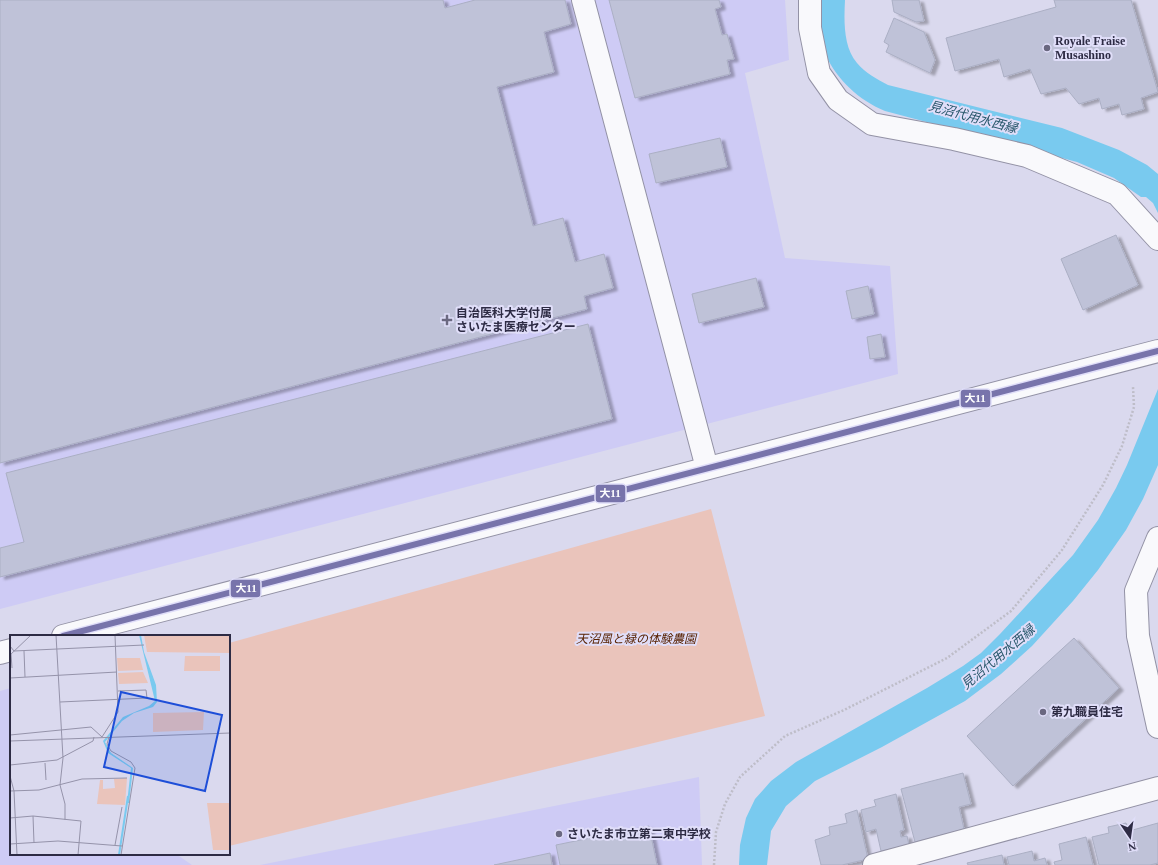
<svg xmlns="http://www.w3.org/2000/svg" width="1158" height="865" font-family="'Times New Roman','Noto Sans JP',serif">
	<defs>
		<filter id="shadow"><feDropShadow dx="4.5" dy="2.5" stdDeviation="1" flood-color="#0004"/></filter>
	</defs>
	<rect width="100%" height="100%" fill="#dad9ee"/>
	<!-- built -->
	<g fill="#cecbf5">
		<path d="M 0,0 L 785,0 L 789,60 L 745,73 L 785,258 L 890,266 L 898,374 L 0,609 Z"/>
		<path d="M 11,688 L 11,854 L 176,854 L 192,865 L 0,865 L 0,691 Z"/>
		<path d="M 699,777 L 702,865 L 260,865 Z"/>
	</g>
	<!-- green -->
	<path fill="#eac4bb" d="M 711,509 L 765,716 L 229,846 L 229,643 Z"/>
	<!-- water -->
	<g fill="#79caef">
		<path d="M 819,0 L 845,0 C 844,20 843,47 857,63 C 865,73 877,79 888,85 L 1062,128 L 1119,150 L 1147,165 L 1158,174 L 1158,213 L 1153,203 L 1146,197 L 1141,197 L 1114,178 L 1077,162 L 885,111 C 878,108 872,105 866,101 C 844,87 825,62 819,37 C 816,26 819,11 819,0 Z"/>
		<path d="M 1158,389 L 1158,465 L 1143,499 L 1126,530 L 1098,570 L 1073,601 L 1032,646 L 1001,674 L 965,701 L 882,747 L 815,781 L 786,806 L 771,831 L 767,865 L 739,865 L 740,845 L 746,818 L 755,799 L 771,781 L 796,762 L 927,688 L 963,666 L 981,653 L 1000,634 L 1073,555 L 1098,520 L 1116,488 L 1127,465 Z"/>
	</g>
	<!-- building -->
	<g fill="#bfc2d8" stroke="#abafc4" filter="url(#shadow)">
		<path d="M 0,0 L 443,0 L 445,8 L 475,0 L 565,0 L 571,24 L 544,32 L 554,72 L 497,87 L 533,226 L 563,218 L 575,262 L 604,254 L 613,288 L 584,296 L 587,309 L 0,463 Z"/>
		<path d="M 609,0 L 719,0 L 721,7 L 715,9 L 722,35 L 727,34 L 734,59 L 727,60 L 730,74 L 635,98 Z"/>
		<path d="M 892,0 L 919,0 L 924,21 L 916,22 L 894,12 Z"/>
		<path d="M 1054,0 L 1131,0 L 1158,92 L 1141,98 L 1144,109 L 1122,115 L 1119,104 L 1102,109 L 1099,98 L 1079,104 L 1066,88 L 1041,94 L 1030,69 L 1004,77 L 999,59 L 955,71 L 946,38 L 1056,7 Z"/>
		<path d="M 894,18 L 924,32 L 935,60 L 930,73 L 886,52 L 889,45 L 884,42 Z"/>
		<path d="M 720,138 L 727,167 L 656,183 L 649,154 Z"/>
		<path d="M 1116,235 L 1138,285 L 1083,310 L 1061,259 Z"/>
		<path d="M 756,278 L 764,307 L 699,323 L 692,294 Z"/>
		<path d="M 868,286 L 874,314 L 852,319 L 846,291 Z"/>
		<path d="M 588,324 L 612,419 L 0,577 L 0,548 L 24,542 L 6,473 Z"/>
		<path d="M 881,334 L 885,357 L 870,359 L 867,337 Z"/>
		<path d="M 1074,638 L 1119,688 L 1013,786 L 967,736 Z"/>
		<path d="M 963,773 L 971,804 L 959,807 L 964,829 L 915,842 L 901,789 Z"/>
		<path d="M 896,794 L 904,830 L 900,831 L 901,837 L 907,836 L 909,845 L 881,851 L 876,829 L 866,832 L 861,810 L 876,806 L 874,800 Z"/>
		<path d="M 857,810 L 868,859 L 842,865 L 821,865 L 815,840 L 830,835 L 829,827 L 847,823 L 845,814 Z"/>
		<path d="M 1126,823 L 1129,831 L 1158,823 L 1158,863 L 1150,865 L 1099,865 L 1092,837 L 1109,833 L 1108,827 Z"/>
		<path d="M 649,826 L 657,865 L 560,865 L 556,845 Z"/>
		<path d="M 1086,837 L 1093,865 L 1055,865 L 1054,862 L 1062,860 L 1059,844 Z"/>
		<path d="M 1032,851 L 1034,861 L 1045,858 L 1047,865 L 1009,865 L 1007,857 Z"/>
		<path d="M 550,853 L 552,865 L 494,865 Z"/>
		<path d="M 1002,855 L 1004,865 L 968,865 L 967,863 Z"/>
	</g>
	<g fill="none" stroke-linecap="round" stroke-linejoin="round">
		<defs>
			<g id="minor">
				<path d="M 583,0 L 707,468"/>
				<path d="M 810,0 L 810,28 L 819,73 L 838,100 L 872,124 L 954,139 L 1027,156 L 1117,194 L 1158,239"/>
				<path d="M 1158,538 L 1136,591 L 1138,636 L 1158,727"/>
				<path d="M 63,636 L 1158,351"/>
				<path d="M 0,653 L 11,650"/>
				<path d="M 874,865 L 1158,788"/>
			</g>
		</defs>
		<!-- minor casing -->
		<use href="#minor" stroke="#9392a5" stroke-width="24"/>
		<!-- path -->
		<path stroke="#bebdc8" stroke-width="2.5" stroke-dasharray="2 2" stroke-linecap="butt" d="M 714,865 L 716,832 L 725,804 L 740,777 L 785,736 L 844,710 L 947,658 L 1011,611 L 1062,550 L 1103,485 L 1122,446 L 1134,407 L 1133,387"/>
		<!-- minor -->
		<use href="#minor" stroke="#f9f9fc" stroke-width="22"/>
		<defs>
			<path id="bus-1" d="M 63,636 L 1158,351"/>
		</defs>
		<!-- bus-1 casing -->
		<use href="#bus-1" stroke="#e0def9" stroke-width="9"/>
		<!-- bus-1 -->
		<use href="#bus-1" stroke="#7874ab" stroke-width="6"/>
	</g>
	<!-- markers -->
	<g fill="#6a6880" stroke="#e0def9" stroke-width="1.5">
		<circle cx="1047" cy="48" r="4"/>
		<path d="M445 314h4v4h4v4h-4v4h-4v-4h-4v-4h4z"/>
		<circle cx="1043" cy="712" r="4"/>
		<circle cx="559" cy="834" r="4"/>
	</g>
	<g text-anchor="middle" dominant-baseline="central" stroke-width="4" stroke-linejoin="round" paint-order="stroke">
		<!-- poi labels -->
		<g font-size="12" font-weight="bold" fill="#2d2b44" stroke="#e0def9" text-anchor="start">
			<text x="1055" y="41">Royale Fraise<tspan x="1055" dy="14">Musashino</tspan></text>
			<text x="456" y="313">自治医科大学付属<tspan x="456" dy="14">さいたま医療センター</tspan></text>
			<text x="1051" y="712">第九職員住宅</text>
			<text x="567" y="834">さいたま市立第二東中学校</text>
		</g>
		<!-- park labels -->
		<g font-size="12" font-style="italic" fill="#572100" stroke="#e0def9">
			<text x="636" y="639">天沼風と緑の体験農園</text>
		</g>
		<!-- water labels -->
		<g font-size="13" font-style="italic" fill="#29586c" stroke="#e0def9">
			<text transform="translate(973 117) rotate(15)">見沼代用水西縁</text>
			<text transform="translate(998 657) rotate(-40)">見沼代用水西縁</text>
		</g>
	</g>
	<!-- overview -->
	<g transform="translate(10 635)">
		<rect width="220" height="220" fill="#dad9ee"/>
		<path d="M 134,0 L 220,0 L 220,18 L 137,17 ZM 175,21 L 210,21 L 210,36 L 174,36 ZM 107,23 L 130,23 L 133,35 L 108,36 ZM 133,37 L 138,48 L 109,49 L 108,38 ZM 194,77 L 193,95 L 143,97 L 143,78 ZM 117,143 L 115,170 L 87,169 L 90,145 L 93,145 L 93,154 L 105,153 L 104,144 ZM 197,168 L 220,168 L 220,215 L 203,215 Z" fill="#eac4bb"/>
		<path d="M 129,0 L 131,0 L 134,17 L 146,50 L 147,67 L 143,72 L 124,78 L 112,86 L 95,107 L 101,118 L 123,133 L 119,168 L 117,168 L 121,133 L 98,118 L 93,106 L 113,82 L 139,71 L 145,66 Z" fill="#79caef"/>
		<path fill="none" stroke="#79caef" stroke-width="2" d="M 109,220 L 118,161"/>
		<path fill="none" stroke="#9593aa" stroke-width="1" d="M 46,0 L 53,123 L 50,150 L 55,169 L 55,185M 0,11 L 4,16 L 134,10M 14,16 L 15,42M 1,19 L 2,33M 0,20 L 21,0M 0,43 L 107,37M 50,67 L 137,63 L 136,55 L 108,56M 0,100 L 81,92 L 92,102 L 108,77 L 105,0M 99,102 L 97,109 L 101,116 L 121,127 L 125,133 L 111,220M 0,106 L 220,98M 35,128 L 36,145M 0,130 L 47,125 L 83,106 L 84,102M 0,141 L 4,156 L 7,220M 0,156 L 29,155 L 72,144 L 117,143M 23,181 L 24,208M 0,183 L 23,181 L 71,186 L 68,220M 0,209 L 48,206 L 112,211M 105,210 L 112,172"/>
		<path fill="#1d4ed8" fill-opacity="0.15" stroke="#1d4ed8" stroke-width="2" d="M 111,57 L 212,80 L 195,156 L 94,132 Z"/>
		<rect width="220" height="220" fill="none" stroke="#2d2b44" stroke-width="2"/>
	</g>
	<g stroke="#e0def9" stroke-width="1.5">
		<rect x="960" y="389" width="31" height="19" rx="4" fill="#7874ab"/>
		<rect x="595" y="484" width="31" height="19" rx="4" fill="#7874ab"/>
		<rect x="230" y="579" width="31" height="19" rx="4" fill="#7874ab"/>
	</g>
	<g font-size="11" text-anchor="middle" font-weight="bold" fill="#fff">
		<text x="975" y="402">大11</text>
		<text x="610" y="497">大11</text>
		<text x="246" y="592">大11</text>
	</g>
	<!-- north arrow -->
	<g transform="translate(1130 837) rotate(167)" stroke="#e0def9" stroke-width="3" paint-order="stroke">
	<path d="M0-3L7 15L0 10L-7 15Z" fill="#2d2b44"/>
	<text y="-6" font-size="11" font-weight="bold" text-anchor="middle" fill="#2d2b44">N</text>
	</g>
</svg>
